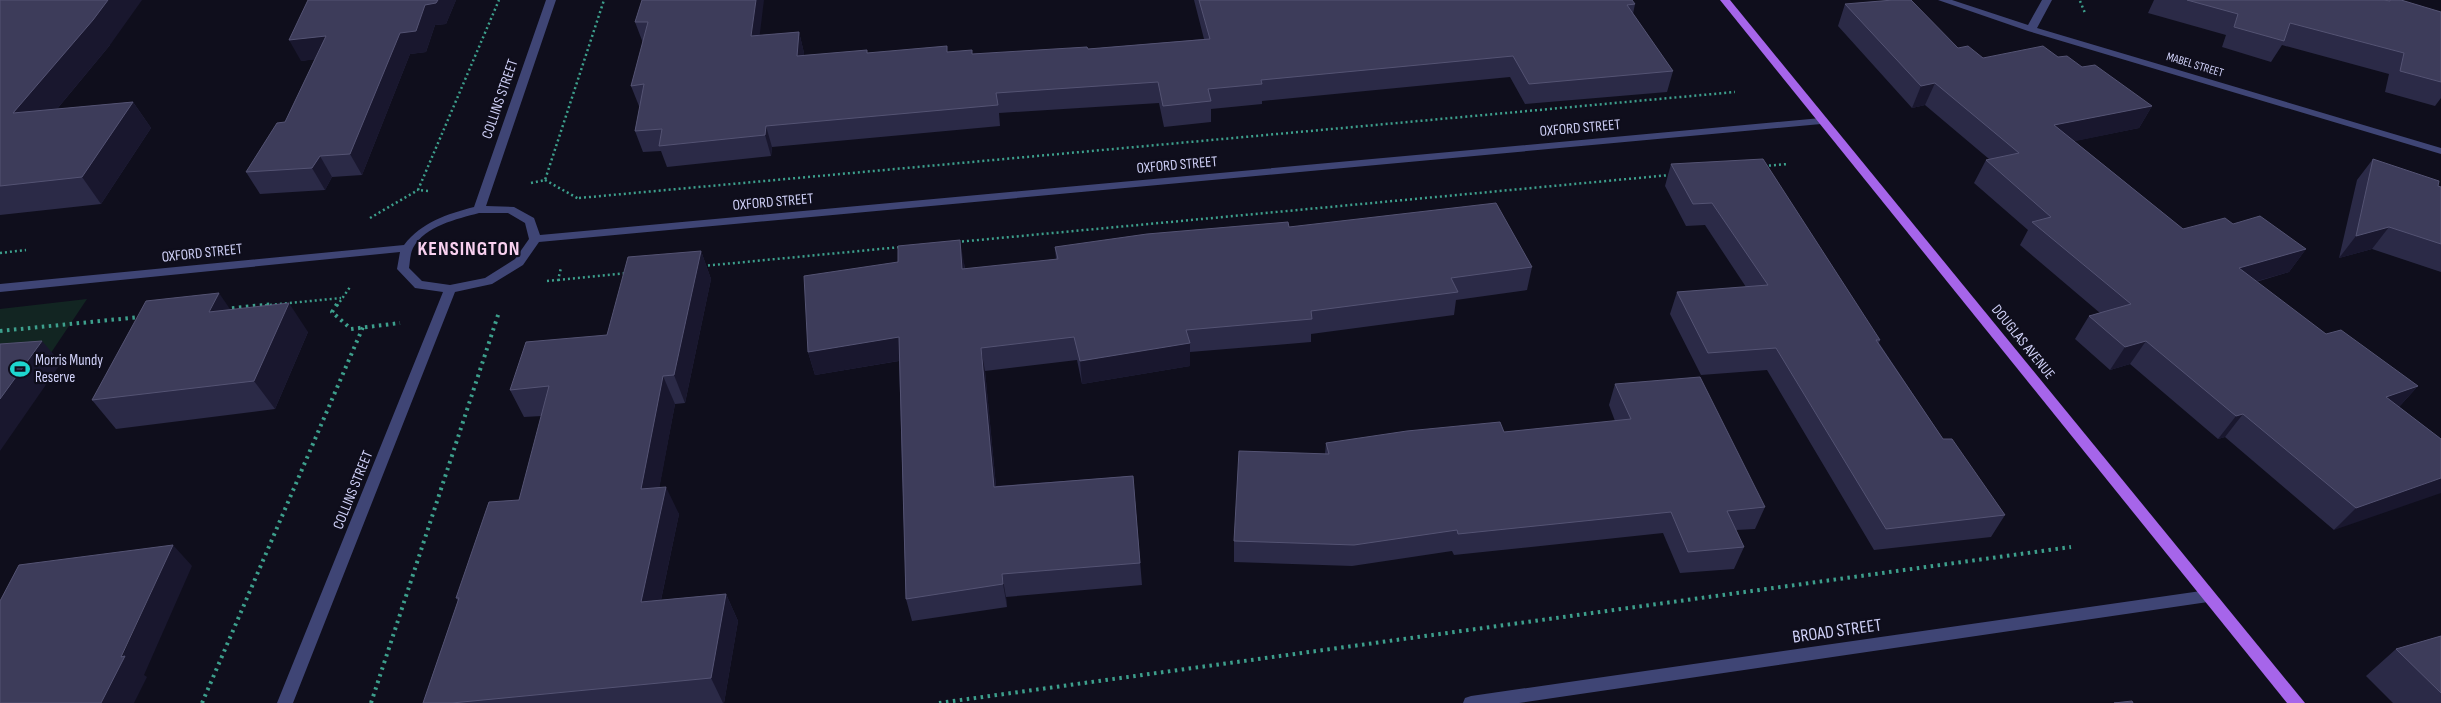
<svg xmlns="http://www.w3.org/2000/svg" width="2441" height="703" font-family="'Sofia Sans Condensed',sans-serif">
	<rect width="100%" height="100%" fill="#0f0e1c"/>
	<!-- green -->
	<path fill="#122522" d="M 87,299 L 0,429 L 0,309 Z"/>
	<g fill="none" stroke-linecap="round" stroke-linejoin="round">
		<!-- path-far1 -->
		<g stroke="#3d9f8c" stroke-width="2.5" stroke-dasharray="2 3" stroke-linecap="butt">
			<path d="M 2080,1 L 2085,13"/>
			<path d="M 1764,166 L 1788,164"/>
			<path d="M 545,180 L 579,199"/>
			<path d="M 531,183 L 545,180 L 604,0"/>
			<path d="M 428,191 L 418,190 L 499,0"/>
			<path d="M 579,198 L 1735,92"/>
			<path d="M 370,218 L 418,190"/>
			<path d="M 957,242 L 1670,175"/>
			<path d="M 0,253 L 26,250"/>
			<path d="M 703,266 L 901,247"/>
			<path d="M 558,280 L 627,273"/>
			<path d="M 547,281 L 558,280 L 561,268"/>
			<path d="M 260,306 L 341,298"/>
			<path d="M 337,306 L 350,287"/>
		</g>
		<!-- path -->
		<g stroke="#3d9f8c" stroke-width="4" stroke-dasharray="2.5 4.5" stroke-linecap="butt">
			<path d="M 337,304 L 332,312 L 351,329 L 400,323"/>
			<path d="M 225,309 L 273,304"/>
			<path d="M 0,331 L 140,317"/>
			<path d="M 202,703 L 363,327"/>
			<path d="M 371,703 L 499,312"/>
			<path d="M 939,703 L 2071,547"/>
		</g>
		<!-- minor -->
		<g fill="#3f4575" fill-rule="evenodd">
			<path d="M 546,0 L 556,0 L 486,206 L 514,207 L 534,218 L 540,235 L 1821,118 L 1826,121 L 1821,124 L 539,242 L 523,265 L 492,284 L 455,292 L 293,703 L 277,703 L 443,292 L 415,288 L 397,269 L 400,252 L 0,292 L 0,284 L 404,245 C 422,222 447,214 474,207 ZM 479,213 L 508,213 L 525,223 L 529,239 L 515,259 L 485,278 L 450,285 L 422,281 L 409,268 C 410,262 410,254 413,248 C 425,226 457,219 479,213 Z"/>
			<path d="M 1938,0 L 1952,0 L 2028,25 L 2042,0 L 2052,0 L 2037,28 L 2441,148 L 2441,154 L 2028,31 Z"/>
			<path d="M 2208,590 L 2213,592 L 2215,596 L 2213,600 L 2208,602 L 1519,703 L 1463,703 L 1465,698 L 1471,696 Z"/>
		</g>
		<!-- major -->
		<path fill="#a665ea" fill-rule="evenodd" d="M 1720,0 L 1730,0 L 2305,703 L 2287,703 Z"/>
	</g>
	<!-- wall -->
	<g fill="#2b2a47">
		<path d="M 0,0 L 110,45 L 57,109 L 133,102 L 151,128 L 101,204 L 0,215 Z"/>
		<path d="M 308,0 L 456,0 L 446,24 L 435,25 L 426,52 L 410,54 L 362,175 L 332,177 L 325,190 L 260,194 L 246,172 L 285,122 L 315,59 L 301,61 Z"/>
		<path d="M 642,0 L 759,36 L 799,32 L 804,53 L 804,55 L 867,53 L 948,52 L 973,54 L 1088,49 L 1204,39 L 1194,0 L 1381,0 L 1635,4 L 1633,14 L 1673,71 L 1667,92 L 1525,104 L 1510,77 L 1262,101 L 1262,104 L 1211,109 L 1211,122 L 1164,127 L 1159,103 L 999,113 L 1000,126 L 772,147 L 771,156 L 667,167 L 661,151 L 643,152 L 635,131 L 640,106 L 639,106 L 631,86 L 643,43 L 635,22 Z"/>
		<path d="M 2154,0 L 2384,0 L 2388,1 L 2388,0 L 2401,0 L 2441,12 L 2441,98 L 2435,106 L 2385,92 L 2389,74 L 2282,45 L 2271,62 L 2222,47 L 2226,35 L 2148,13 Z"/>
		<path d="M 1845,4 L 1983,58 L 2058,57 L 2082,67 L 2152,106 L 2139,128 L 2074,141 L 2183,229 L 2233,224 L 2306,249 L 2289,272 L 2256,282 L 2326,334 L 2418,386 L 2399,407 L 2441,439 L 2334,530 L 2225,437 L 2218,439 L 2130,364 L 2110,370 L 2075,339 L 2089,316 L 2100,313 L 2020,245 L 2028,230 L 1974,183 L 1986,160 L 1989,159 L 1925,105 L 1912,108 L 1838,26 Z"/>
		<path d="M 2373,159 L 2441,187 L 2441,272 L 2372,249 L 2339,258 L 2357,180 Z"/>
		<path d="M 1671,164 L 1880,340 L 1879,343 L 1943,439 L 2005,515 L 1991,537 L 1874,550 L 1767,370 L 1701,375 L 1670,314 L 1677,292 L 1746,287 L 1705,225 L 1686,226 L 1665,186 Z"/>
		<path d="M 1289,227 L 1532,267 L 1527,290 L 1456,300 L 1454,315 L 1311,334 L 1311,342 L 1190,352 L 1190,366 L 1082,384 L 1077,360 L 985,371 L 996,486 L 1133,476 L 1142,585 L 1006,597 L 1007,607 L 912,621 L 906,599 L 899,361 L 815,375 L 808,352 L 898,262 L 964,263 L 965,269 L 1056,259 L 1055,247 Z"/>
		<path d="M 701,251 L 711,279 L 685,403 L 675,404 L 659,488 L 679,514 L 661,600 L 726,594 L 738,621 L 724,703 L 423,703 L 458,601 L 456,598 L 519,500 L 542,416 L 524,417 L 510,390 L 607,335 Z"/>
		<path d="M 231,310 L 308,332 L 275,409 L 116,429 L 92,400 Z"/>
		<path d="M 1615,384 L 1765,507 L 1755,529 L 1736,530 L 1744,547 L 1734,569 L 1680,573 L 1663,533 L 1454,555 L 1452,551 L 1352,566 L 1234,562 L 1234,541 L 1325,454 L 1326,443 L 1504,432 L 1615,421 L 1609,405 Z"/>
		<path d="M 2441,636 L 2441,703 L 2393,703 L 2366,676 L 2396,649 Z"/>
	</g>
	<!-- shaded-wall -->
	<g fill="#19172e">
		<path d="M 108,0 L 142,0 L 110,45 L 32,139 L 13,113 Z"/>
		<path d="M 438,0 L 456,0 L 446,24 L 435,25 L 426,52 L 410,54 L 362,175 L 350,154 L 400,33 L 425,5 Z"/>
		<path d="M 756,0 L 764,0 L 757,57 L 751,36 Z"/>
		<path d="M 799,32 L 804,53 L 802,77 L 797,56 Z"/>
		<path d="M 326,36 L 337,57 L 301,61 L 289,40 Z"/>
		<path d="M 1935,83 L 1925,105 L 1912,108 L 1921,86 Z"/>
		<path d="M 133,102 L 151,128 L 101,204 L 82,177 Z"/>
		<path d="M 2152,106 L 2139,128 L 2042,148 L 2054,125 Z"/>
		<path d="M 766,126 L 772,147 L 771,156 L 765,135 Z"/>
		<path d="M 320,156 L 332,177 L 325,190 L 312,168 Z"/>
		<path d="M 2389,227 L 2372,249 L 2339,258 L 2356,236 Z"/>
		<path d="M 960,240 L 964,263 L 966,292 L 962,269 Z"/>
		<path d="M 2306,249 L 2289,272 L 2222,291 L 2239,268 Z"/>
		<path d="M 701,251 L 711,279 L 685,403 L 674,375 Z"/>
		<path d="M 219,293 L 239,322 L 209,312 Z"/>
		<path d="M 289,303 L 308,332 L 275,409 L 254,381 Z"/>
		<path d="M 899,337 L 904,360 L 815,375 L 808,352 Z"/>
		<path d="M 42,341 L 61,363 L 0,451 L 0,399 Z"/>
		<path d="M 2146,341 L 2130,364 L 2110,370 L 2125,347 Z"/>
		<path d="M 1190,343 L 1190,366 L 1082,384 L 1080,361 Z"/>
		<path d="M 981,348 L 985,371 L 998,509 L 994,487 Z"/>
		<path d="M 663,376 L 675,404 L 654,517 L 641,489 Z"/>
		<path d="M 2418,386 L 2397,409 L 2386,397 Z"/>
		<path d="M 2243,414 L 2225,437 L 2218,439 L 2236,416 Z"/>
		<path d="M 2441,478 L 2441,493 L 2334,530 L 2356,508 Z"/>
		<path d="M 666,487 L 679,514 L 655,628 L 641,602 Z"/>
		<path d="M 173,545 L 192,566 L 144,675 L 147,677 L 134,703 L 101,703 Z"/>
		<path d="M 1002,574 L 1006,597 L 1007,607 L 1003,584 Z"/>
		<path d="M 726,594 L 738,621 L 724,703 L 723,703 L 711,678 Z"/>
	</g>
	<!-- building -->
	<g fill="#3d3c5a" stroke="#545373">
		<path d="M 0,0 L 108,0 L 93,20 L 13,113 L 133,102 L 82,177 L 0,186 Z"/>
		<path d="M 308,0 L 438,0 L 436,3 L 425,5 L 416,31 L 400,33 L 350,154 L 320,156 L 312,168 L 246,172 L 277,123 L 285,122 L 326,36 L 289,40 Z"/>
		<path d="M 642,0 L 756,0 L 751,36 L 799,32 L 797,56 L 867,50 L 867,53 L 947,46 L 947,52 L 972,50 L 972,54 L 1087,47 L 1088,49 L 1210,39 L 1199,0 L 1632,0 L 1635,4 L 1627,5 L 1673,71 L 1529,84 L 1513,56 L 1261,80 L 1262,84 L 1208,89 L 1211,101 L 1163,106 L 1158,82 L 996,93 L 998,105 L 766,126 L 765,135 L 659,146 L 662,129 L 635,131 L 644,84 L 631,86 L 648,22 L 635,22 Z"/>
		<path d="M 1893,0 L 1911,0 L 1958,48 L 1968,46 L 1983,58 L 2043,46 L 2058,57 L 2067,56 L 2082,67 L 2095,65 L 2152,106 L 2054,125 L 2183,229 L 2225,218 L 2233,224 L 2260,216 L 2306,249 L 2239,268 L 2326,334 L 2341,330 L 2418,386 L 2386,397 L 2441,439 L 2441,478 L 2356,508 L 2243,414 L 2236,416 L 2146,341 L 2125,347 L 2089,316 L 2131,304 L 2032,222 L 2051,217 L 1986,160 L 2019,153 L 1935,83 L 1921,86 L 1845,4 Z"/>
		<path d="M 2187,0 L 2384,0 L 2390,1 L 2390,0 L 2401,0 L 2441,12 L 2441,82 L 2400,71 L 2404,53 L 2290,23 L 2284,41 L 2234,27 L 2238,14 Z"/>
		<path d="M 1763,159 L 1880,340 L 1876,340 L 1943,439 L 1952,439 L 2005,515 L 1886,529 L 1776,348 L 1708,353 L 1677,292 L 1768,285 L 1712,203 L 1693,204 L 1671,164 Z"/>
		<path d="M 2373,159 L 2439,181 L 2438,186 L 2441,187 L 2441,244 L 2389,227 L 2356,236 Z"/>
		<path d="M 1496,203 L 1532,267 L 1451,278 L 1458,292 L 1311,311 L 1312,319 L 1186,330 L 1190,343 L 1080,361 L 1074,337 L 981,348 L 994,487 L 1133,476 L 1140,563 L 1002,574 L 1003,584 L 906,599 L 899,337 L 808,352 L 804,276 L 898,262 L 898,246 L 960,240 L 962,269 L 1058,259 L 1055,247 L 1147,234 L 1288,222 L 1289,227 Z"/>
		<path d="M 701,251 L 674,375 L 663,376 L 641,489 L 666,487 L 641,602 L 726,594 L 711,678 L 452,703 L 423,703 L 459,598 L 456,598 L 489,502 L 519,500 L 549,386 L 510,390 L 526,342 L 607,335 L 628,257 Z"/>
		<path d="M 219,293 L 209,312 L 289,303 L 254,381 L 92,400 L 146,301 Z"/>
		<path d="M 42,341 L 0,399 L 0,344 Z"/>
		<path d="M 1700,377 L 1765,507 L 1727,511 L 1744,547 L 1688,552 L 1671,512 L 1458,534 L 1457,530 L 1354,545 L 1234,541 L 1239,451 L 1329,454 L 1326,443 L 1407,431 L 1500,422 L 1504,432 L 1631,419 L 1615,384 Z"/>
		<path d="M 173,545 L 121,657 L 125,656 L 101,703 L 0,703 L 0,601 L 19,565 Z"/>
		<path d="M 2441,636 L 2441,693 L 2396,649 Z"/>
		<path d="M 2132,701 L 2133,703 L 2114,703 Z"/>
	</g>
	<!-- icons -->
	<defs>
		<symbol id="stadium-bare" viewBox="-9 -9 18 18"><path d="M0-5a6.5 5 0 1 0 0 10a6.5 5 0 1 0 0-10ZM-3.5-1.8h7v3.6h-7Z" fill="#1ed6cf" stroke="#0f0e1c" stroke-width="2.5" paint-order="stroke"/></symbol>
	</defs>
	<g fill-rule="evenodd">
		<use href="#stadium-bare" x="6" y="355" width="28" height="28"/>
	</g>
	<g text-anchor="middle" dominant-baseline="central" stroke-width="4.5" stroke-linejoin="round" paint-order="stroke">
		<!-- far-street labels -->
		<g font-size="12" fill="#d0d1f8" stroke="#0f0e1c">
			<text transform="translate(2195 65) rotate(17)">MABEL STREET</text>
		</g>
		<!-- street labels -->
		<g font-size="15" fill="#d0d1f8" stroke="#0f0e1c">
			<text transform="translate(500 99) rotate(-71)">COLLINS STREET</text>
			<text transform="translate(1580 128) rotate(-5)">OXFORD STREET</text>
			<text transform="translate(1177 165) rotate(-5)">OXFORD STREET</text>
			<text transform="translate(773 202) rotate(-5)">OXFORD STREET</text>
			<text transform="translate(202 253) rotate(-6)">OXFORD STREET</text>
			<text transform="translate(2023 342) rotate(51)">DOUGLAS AVENUE</text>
			<text transform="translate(353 490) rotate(-68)">COLLINS STREET</text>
		</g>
		<!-- poi labels -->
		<g font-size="15" fill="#d0d1f8" stroke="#0f0e1c" text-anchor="start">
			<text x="35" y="360">Morris Mundy<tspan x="35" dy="17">Reserve</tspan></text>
		</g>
		<!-- near-street labels -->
		<g font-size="18" fill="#d0d1f8" stroke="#0f0e1c">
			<text transform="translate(1837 631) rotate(-8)">BROAD STREET</text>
		</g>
		<!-- district labels -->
		<g font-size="20" font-weight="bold" letter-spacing="1" fill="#f9d1f0" stroke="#0f0e1c">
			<text x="469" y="249">KENSINGTON</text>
		</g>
	</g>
</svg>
